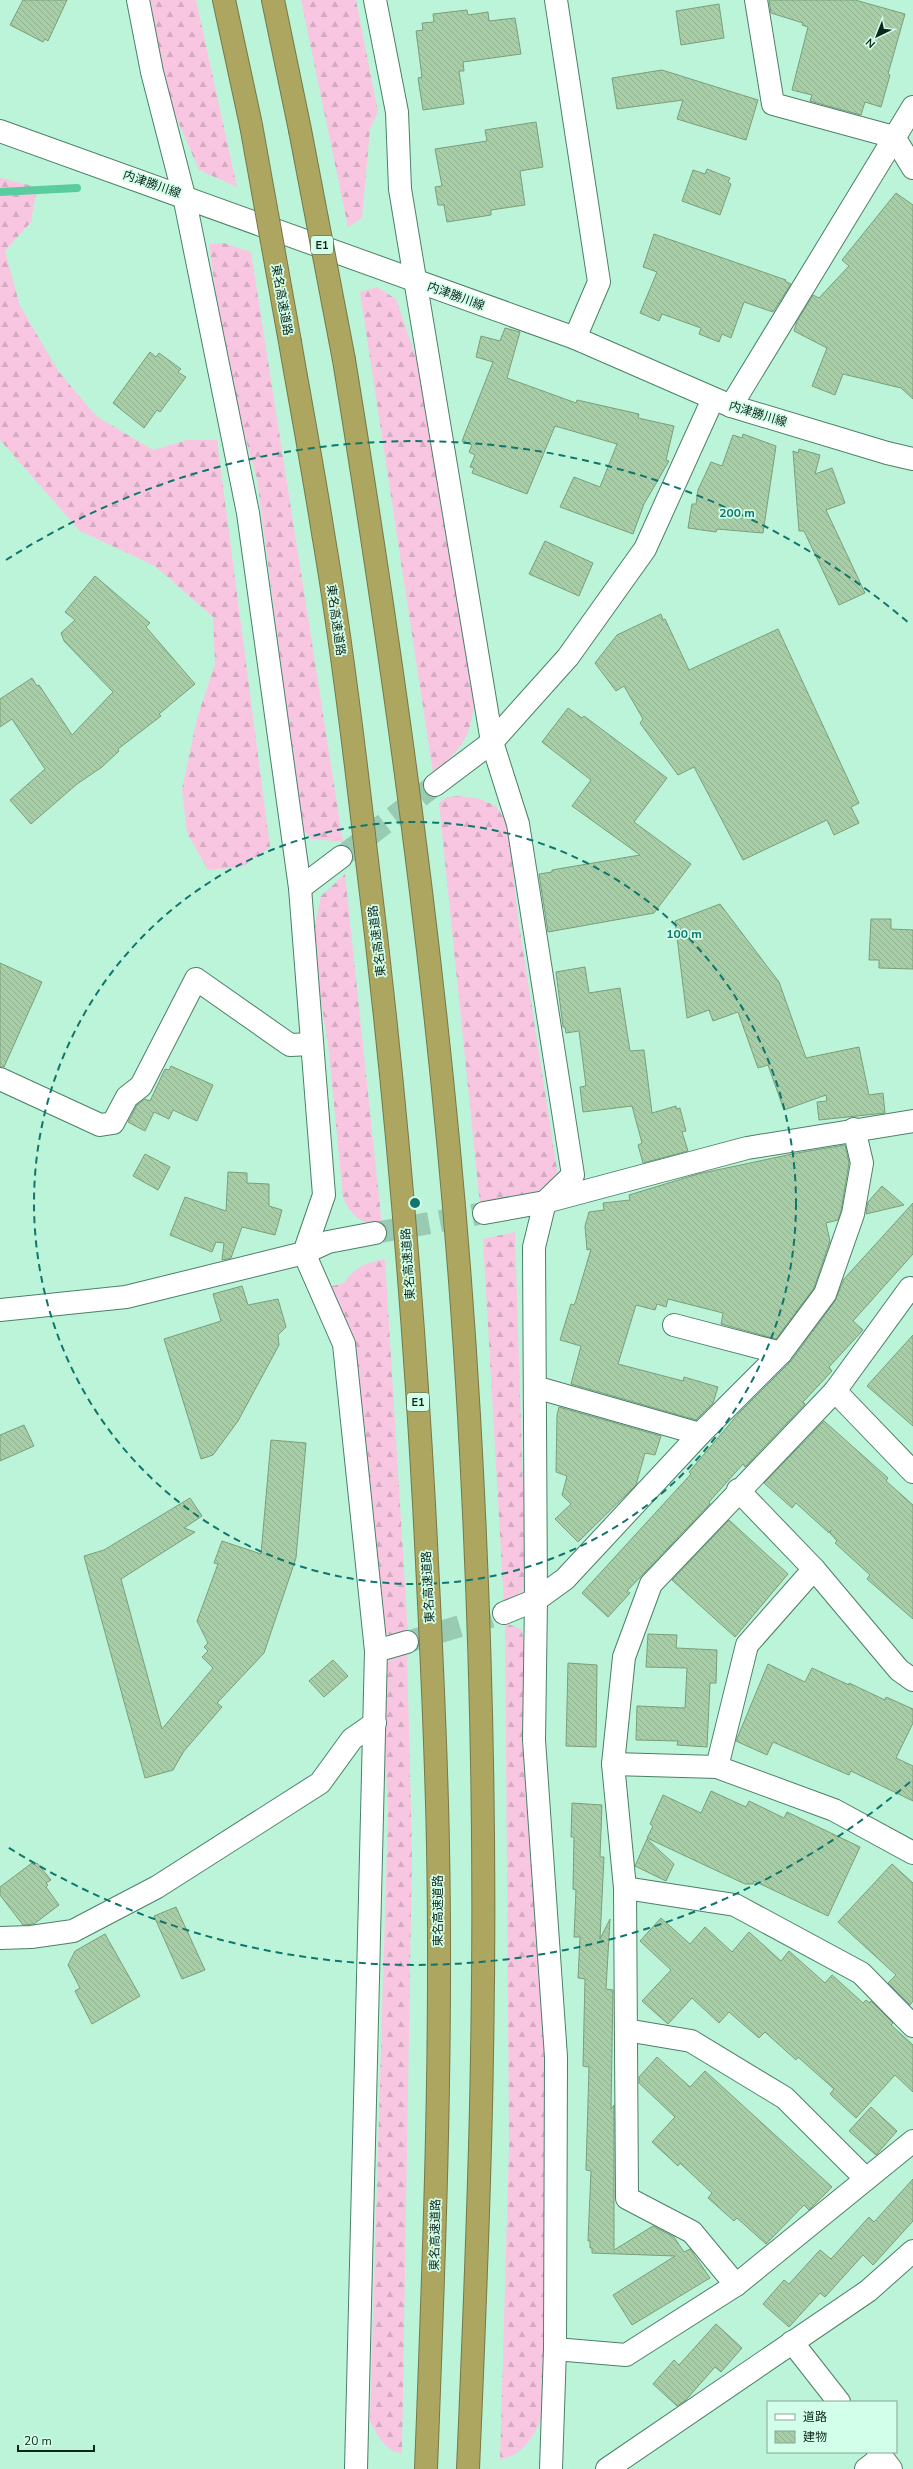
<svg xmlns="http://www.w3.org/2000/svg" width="913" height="2469" font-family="'Nunito Sans','Noto Sans JP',sans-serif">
	<defs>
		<pattern id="forest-firs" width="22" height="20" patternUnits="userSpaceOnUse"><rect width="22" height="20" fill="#f9c6e2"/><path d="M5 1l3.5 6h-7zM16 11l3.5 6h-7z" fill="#d4aac1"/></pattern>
		<pattern id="building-back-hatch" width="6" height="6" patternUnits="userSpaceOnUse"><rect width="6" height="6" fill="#a8cea7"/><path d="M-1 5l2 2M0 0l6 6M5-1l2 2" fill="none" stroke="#8fb18f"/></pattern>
	</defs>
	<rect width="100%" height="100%" fill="#bcf4d9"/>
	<!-- forest -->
	<g fill="url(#forest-firs)">
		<path d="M 143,0 L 196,0 L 237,187 L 199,170 L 161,82 Z"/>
		<path d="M 301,0 L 356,0 L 378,112 L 370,129 L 362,218 L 348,227 Z"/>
		<path d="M 0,178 L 37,187 L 31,222 L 5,251 L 20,306 L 59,372 L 96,416 L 153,450 L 187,440 L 217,440 L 270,847 L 242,867 L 208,870 L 187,833 L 182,789 L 197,718 L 215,664 L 213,617 L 155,566 L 80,531 L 0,440 Z"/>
		<path d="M 224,243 L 251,252 L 343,842 L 311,839 L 302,828 L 257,479 L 226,370 L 209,244 Z"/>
		<path d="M 377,287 L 396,299 L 425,384 L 474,706 C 468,744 460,749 433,773 L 360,292 Z"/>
		<path d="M 460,796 L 480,799 L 496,806 L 508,825 L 518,918 L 558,1176 L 547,1191 L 502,1197 L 480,1205 L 439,803 L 447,797 Z"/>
		<path d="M 345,874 L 382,1226 L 377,1228 C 360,1221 350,1215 343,1197 L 329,1053 L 312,938 L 321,896 Z"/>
		<path d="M 515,1232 L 526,1588 L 504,1605 L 483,1239 Z"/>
		<path d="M 385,1259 L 408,1635 L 398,1638 L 381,1631 L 352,1333 L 338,1315 L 329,1287 L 344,1283 C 353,1268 367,1262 385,1259 Z"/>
		<path d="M 505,1623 L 521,1629 L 524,1640 L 528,1763 L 549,2094 L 545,2406 C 539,2429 526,2455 500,2460 L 509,2145 Z"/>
		<path d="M 407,1651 L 412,1853 L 402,2453 C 385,2452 378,2435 370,2422 L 388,1810 L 381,1677 C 385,1662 392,1657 407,1651 Z"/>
	</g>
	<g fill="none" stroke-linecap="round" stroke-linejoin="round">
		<!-- stream -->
		<path stroke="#5acd9f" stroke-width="8" d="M 0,192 L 77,188"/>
	</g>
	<!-- building -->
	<g fill="url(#building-back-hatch)" stroke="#7a9f7a">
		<path d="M 23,0 L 67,0 L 48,41 L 45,39 L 43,42 L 10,25 Z"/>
		<path d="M 769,0 L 855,0 L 905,14 L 888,74 L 890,75 L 881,107 L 865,102 L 861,115 L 810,101 L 812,95 L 792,90 L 808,27 L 802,25 L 803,23 L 771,13 Z"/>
		<path d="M 719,4 L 724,38 L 681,45 L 676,11 Z"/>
		<path d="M 467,10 L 468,15 L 488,12 L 489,21 L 515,18 L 521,54 L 463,62 L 464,71 L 459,71 L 464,104 L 423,110 L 418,78 L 422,77 L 416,31 L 423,30 L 422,23 L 434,22 L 433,14 Z"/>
		<path d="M 662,70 L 758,100 L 746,140 L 677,119 L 683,100 L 617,109 L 612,78 Z"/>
		<path d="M 536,122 L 543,167 L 520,171 L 525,205 L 491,210 L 491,215 L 447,222 L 444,205 L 438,205 L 435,187 L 442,186 L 435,149 L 487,141 L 485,130 Z"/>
		<path d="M 707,169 L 730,178 L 728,182 L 731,184 L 720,215 L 682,201 L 693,170 L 705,174 Z"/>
		<path d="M 896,193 L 913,205 L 913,399 L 901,388 L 843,374 L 835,395 L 812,386 L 827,348 L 794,331 L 797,321 L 813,295 L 819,298 L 849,266 L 842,260 Z"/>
		<path d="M 654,234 L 786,280 L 785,281 L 791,284 L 773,312 L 744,302 L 731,338 L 722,334 L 719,342 L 699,334 L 701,328 L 662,314 L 659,321 L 640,313 L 657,272 L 643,267 Z"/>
		<path d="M 505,328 L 520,332 L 507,378 L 576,403 L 577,400 L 639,414 L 638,418 L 674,426 L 666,460 L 669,461 L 644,504 L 633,534 L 560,507 L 574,477 L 600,487 L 617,444 L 555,426 L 527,494 L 472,473 L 474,468 L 470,467 L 475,455 L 469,452 L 472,445 L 462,441 L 493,362 L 476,357 L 481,336 L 500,341 Z"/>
		<path d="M 150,352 L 156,357 L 159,353 L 181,369 L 178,372 L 186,377 L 160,412 L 157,410 L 144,428 L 113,403 Z"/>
		<path d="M 743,434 L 776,446 L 763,533 L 717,529 L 716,532 L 688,528 L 692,504 L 696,504 L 698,490 L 711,462 L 722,466 L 733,435 L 742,438 Z"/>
		<path d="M 799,449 L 820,455 L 815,474 L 832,468 L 845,503 L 826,510 L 865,593 L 839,605 L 804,531 L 799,531 L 793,451 L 798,453 Z"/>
		<path d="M 545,541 L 593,563 L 579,596 L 529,574 Z"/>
		<path d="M 95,576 L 150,623 L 146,627 L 195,684 L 159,714 L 161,716 L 118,749 L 119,751 L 102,767 L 77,784 L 31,824 L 10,800 L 45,769 L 12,719 L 0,727 L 0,699 L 32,678 L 37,686 L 39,685 L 72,735 L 113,692 L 64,641 L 61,633 L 75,620 L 65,612 Z"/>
		<path d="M 661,614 L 663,620 L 665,619 L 689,670 L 778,629 L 859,803 L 851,807 L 859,823 L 834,835 L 827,820 L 743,860 L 694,767 L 678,775 L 640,723 L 643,719 L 624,686 L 616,691 L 595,663 L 617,635 Z"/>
		<path d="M 568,708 L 582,718 L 584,716 L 667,778 L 634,822 L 691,864 L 654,913 L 548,932 L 539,874 L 552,872 L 552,870 L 640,855 L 572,806 L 591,780 L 542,742 Z"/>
		<path d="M 720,904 L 779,982 L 806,1058 L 859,1047 L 869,1095 L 883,1093 L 885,1113 L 819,1120 L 817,1102 L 827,1101 L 826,1095 L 784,1110 L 768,1065 L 758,1068 L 738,1012 L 713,1021 L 709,1010 L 687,1018 L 675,921 Z"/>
		<path d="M 871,919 L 891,919 L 891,929 L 913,930 L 913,969 L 879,968 L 879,960 L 869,960 Z"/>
		<path d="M 0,963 L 42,982 L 4,1067 L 0,1067 Z"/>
		<path d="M 585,967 L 589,993 L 620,988 L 630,1051 L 644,1050 L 652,1113 L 676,1106 L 676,1109 L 680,1108 L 686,1131 L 682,1132 L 688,1151 L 643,1163 L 638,1145 L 642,1143 L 632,1106 L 583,1112 L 580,1087 L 586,1086 L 579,1031 L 566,1033 L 565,1027 L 563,1027 L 556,972 Z"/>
		<path d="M 171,1066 L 213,1085 L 197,1121 L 173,1110 L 169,1119 L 154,1112 L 145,1131 L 128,1122 L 137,1105 L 145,1099 L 150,1101 L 165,1069 L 169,1070 Z"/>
		<path d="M 845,1145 L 849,1163 L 841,1211 L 838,1220 L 826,1223 L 830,1241 L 814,1288 L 776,1339 L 721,1324 L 723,1313 L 668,1299 L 666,1307 L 657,1304 L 655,1310 L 636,1305 L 618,1364 L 683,1381 L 684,1377 L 718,1387 L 713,1403 L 696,1420 L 571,1384 L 581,1346 L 560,1340 L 571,1304 L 574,1305 L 576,1300 L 591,1249 L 587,1250 L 585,1226 L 589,1212 L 604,1210 L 603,1203 L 630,1200 L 629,1195 L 698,1174 L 797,1153 Z"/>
		<path d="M 145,1154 L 170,1167 L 158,1190 L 133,1176 Z"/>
		<path d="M 228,1172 L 247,1173 L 247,1183 L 269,1184 L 269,1206 L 282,1210 L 275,1235 L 242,1227 L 231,1258 L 222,1260 L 224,1243 L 216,1242 L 212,1252 L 170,1235 L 185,1197 L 226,1211 Z"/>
		<path d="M 882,1186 L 904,1205 L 866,1214 L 868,1202 Z"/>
		<path d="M 913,1203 L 913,1254 L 853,1321 L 863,1330 L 829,1367 L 832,1371 L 803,1402 L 805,1404 L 745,1467 L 743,1464 L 709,1502 L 710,1504 L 627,1591 L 630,1593 L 608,1617 L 582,1593 L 691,1474 L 689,1472 L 739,1413 L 791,1361 L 835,1301 L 844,1279 Z"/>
		<path d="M 242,1286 L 248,1305 L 278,1299 L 286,1327 L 278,1335 L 279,1345 L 238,1421 L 213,1455 L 201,1459 L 164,1339 L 221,1321 L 213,1294 Z"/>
		<path d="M 913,1335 L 913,1426 L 867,1386 Z"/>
		<path d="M 559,1407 L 661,1436 L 655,1455 L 645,1453 L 636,1485 L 578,1542 L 555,1519 L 571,1504 L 562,1495 L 567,1476 L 556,1472 L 557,1415 Z"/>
		<path d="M 824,1421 L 888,1478 L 886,1481 L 913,1505 L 913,1619 L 867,1579 L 870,1575 L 835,1543 L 837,1541 L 830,1533 L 831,1530 L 829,1533 L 796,1503 L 792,1508 L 764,1483 Z"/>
		<path d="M 24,1425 L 34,1446 L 0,1461 L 0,1435 Z"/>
		<path d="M 271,1440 L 306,1443 L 296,1558 L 264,1653 L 217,1703 L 222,1707 L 184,1751 L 173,1770 L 145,1778 L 84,1556 L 104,1550 L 190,1498 L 202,1516 L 184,1528 L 195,1532 L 121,1579 L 162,1729 L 213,1668 L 202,1657 L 208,1651 L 204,1647 L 208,1643 L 197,1621 L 218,1564 L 214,1563 L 222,1541 L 261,1554 Z"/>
		<path d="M 729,1520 L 788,1574 L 735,1637 L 672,1580 Z"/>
		<path d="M 648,1634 L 677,1635 L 676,1648 L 717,1650 L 716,1683 L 710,1683 L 707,1747 L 677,1745 L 678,1741 L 636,1740 L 637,1706 L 685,1708 L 687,1668 L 646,1667 Z"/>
		<path d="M 333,1660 L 348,1676 L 324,1697 L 309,1681 Z"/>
		<path d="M 568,1663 L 597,1665 L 596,1747 L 566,1746 Z"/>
		<path d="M 768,1664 L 805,1682 L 812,1668 L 849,1685 L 849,1683 L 885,1700 L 886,1697 L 913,1709 L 913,1723 L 896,1758 L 913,1766 L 913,1801 L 851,1771 L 849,1775 L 773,1742 L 767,1755 L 736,1741 Z"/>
		<path d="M 711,1791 L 746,1807 L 749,1801 L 784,1818 L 787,1812 L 860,1847 L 828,1916 L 754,1881 L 753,1884 L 745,1884 L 647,1838 L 653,1826 L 650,1824 L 663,1795 L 701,1813 Z"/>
		<path d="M 572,1803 L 602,1805 L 600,1857 L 604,1857 L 600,1939 L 610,1919 L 606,1989 L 613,1990 L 611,2109 L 614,2105 L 614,2250 L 653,2226 L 674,2237 L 684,2252 L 690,2249 L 710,2278 L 632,2325 L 613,2295 L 675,2256 L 592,2253 L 592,2248 L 590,2248 L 590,2241 L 588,2241 L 591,2171 L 586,2170 L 589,2067 L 583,2066 L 585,1979 L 578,1978 L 580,1937 L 574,1937 L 576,1890 L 573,1889 L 574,1837 L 571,1837 Z"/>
		<path d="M 647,1839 L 674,1864 L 666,1881 L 635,1866 Z"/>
		<path d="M 32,1863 L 34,1865 L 37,1863 L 51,1880 L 46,1883 L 48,1885 L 46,1887 L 59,1905 L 34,1924 L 23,1925 L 0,1895 L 0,1887 Z"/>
		<path d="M 892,1864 L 913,1883 L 913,2001 L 910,2005 L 888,1983 L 896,1975 L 838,1922 Z"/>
		<path d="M 176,1907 L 205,1970 L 182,1979 L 154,1916 Z"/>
		<path d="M 661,1918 L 690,1944 L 705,1927 L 732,1952 L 749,1932 L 781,1961 L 789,1951 L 825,1983 L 832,1975 L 863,2003 L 866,2000 L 870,2003 L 871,2001 L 893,2023 L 891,2025 L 913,2045 L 913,2092 L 895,2075 L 856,2118 L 830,2094 L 834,2089 L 798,2057 L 796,2060 L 765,2032 L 759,2038 L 729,2012 L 719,2023 L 692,1998 L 668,2024 L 642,2001 L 671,1970 L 640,1941 Z"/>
		<path d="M 105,1934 L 140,1996 L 92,2024 L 75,1991 L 80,1988 L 68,1965 L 75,1951 Z"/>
		<path d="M 657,2057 L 690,2087 L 705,2071 L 832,2187 L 809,2210 L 804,2205 L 766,2244 L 737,2218 L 734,2221 L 708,2198 L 712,2193 L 680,2163 L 678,2166 L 652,2142 L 675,2117 L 639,2083 L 639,2077 Z"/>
		<path d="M 871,2107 L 897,2131 L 876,2155 L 849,2131 Z"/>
		<path d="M 913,2179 L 913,2221 L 873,2265 L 863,2255 L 825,2297 L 820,2293 L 789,2327 L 763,2304 L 784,2280 L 789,2284 L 820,2250 L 831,2259 L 869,2217 L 874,2222 Z"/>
		<path d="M 716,2324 L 742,2348 L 721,2372 L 715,2367 L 685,2401 L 677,2406 L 653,2384 L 674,2360 L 679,2365 Z"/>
	</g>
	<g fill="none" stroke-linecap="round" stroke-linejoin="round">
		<!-- street-tunnel -->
		<g stroke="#99cbb3" stroke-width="22" stroke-dasharray="22 11" stroke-linecap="butt">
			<path d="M 341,857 L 435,785"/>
			<path d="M 375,1233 L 484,1213"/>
			<path d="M 407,1642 L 504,1613"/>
		</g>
		<defs>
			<g id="street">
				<path d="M 138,0 L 152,72 L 184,196 L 248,513 L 300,888 L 324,1195 L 304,1253 L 344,1344 L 376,1651 L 356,2469"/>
				<path d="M 375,0 L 397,112 L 400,189 L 492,742 L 518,824 L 573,1175 L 545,1202 L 534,1247 L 536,1600 L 534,1740 L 556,2057 L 555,2349 L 551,2469"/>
				<path d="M 756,0 L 773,104 L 894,137 L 913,168"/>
				<path d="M 731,406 L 913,107"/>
				<path d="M 435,785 L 492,742 L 568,657 L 645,549 L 713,399"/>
				<path d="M 300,888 L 341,857"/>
				<path d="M 0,1079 L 100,1125 L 113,1123 L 127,1097 L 141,1086 L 196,979 L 290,1045 L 312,1044"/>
				<path d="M 484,1213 L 545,1202 L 747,1148 L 913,1121"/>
				<path d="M 0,1310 L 126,1297 L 304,1253 L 328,1242 L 375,1233"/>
				<path d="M 674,1325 L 781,1353"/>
				<path d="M 535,1387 L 700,1434"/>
				<path d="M 835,1391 L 913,1472"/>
				<path d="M 738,1490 L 814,1569 L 899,1670 L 913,1680"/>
				<path d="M 504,1613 L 536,1600 L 565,1579 L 700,1434 L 781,1353 L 825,1294 L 853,1214 L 862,1163 L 854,1129"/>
				<path d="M 376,1651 L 407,1642"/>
				<path d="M 613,1764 L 717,1767 L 834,1810 L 913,1853"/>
				<path d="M 717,1767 L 747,1645 L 814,1569"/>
				<path d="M 625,1888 L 735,1905 L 861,1973 L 913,2026"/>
				<path d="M 0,1938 L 31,1937 L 73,1931 L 157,1887 L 320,1783 L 352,1739 L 375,1723"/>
				<path d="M 626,2030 L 691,2041 L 785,2098 L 866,2179"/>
				<path d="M 736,2285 L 692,2232 L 627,2198 L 625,1888 L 613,1764 L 624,1657 L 651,1584 L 835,1391 L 910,1288 L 913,1291"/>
				<path d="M 792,2342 L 839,2402"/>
				<path d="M 555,2349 L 626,2355 L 736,2285 L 913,2141"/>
				<path d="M 878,2452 L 891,2469"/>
				<path d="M 607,2469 L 868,2291 L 913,2251"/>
				<path d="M 866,2469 L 882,2457"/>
			</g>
			<g id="secondary">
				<path d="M 556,0 L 599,282 L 575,338"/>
				<path d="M 0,131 L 575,338 L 731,406 L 887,453 L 913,459"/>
			</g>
			<g id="highway">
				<path d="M 224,0 L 251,125"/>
				<path d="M 273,0 L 300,130"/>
				<path d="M 290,342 C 301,406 313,469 323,533 C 341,638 354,745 366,852 C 393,1068 412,1286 424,1504 C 430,1618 436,1732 438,1847 C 442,2054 434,2262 426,2469"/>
				<path d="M 344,360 C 401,710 449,1062 469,1416 C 481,1628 486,1842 482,2054 C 480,2193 474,2331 468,2469"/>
			</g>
		</defs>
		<!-- street casing -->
		<use href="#street" stroke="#4b8068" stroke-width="24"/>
		<!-- secondary casing -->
		<use href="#secondary" stroke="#4b8068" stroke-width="24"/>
		<!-- highway casing -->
		<use href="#highway" stroke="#757948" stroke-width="24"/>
		<!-- street -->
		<use href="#street" stroke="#fff" stroke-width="22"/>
		<!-- secondary -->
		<use href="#secondary" stroke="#fff" stroke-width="22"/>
		<!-- highway -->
		<use href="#highway" stroke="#aca660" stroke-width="22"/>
		<defs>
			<g id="highway-bridge">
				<path d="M 251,125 L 290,342"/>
				<path d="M 300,130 L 344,360"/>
			</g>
		</defs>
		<!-- highway-bridge casing -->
		<use href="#highway-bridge" stroke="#757948" stroke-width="24" stroke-linecap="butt"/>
		<!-- highway-bridge -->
		<use href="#highway-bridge" stroke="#aca660" stroke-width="22"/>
	</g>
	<!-- distance rings -->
	<g fill="none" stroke="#0f766e" stroke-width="2" stroke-dasharray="7 5">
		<circle cx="415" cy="1203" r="381"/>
		<path d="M910 1782A762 762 0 0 1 6 1846M6 560A762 762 0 0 1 910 624"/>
	</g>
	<g text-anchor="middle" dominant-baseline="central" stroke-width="3.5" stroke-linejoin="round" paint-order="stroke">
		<!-- shield labels -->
		<g fill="#d2ffe9" stroke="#4a665a" stroke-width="1">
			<rect x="311" y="236" width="22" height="18" rx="3"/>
			<rect x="407" y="1393" width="22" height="18" rx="3"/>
		</g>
		<g font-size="11" font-weight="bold" fill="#0f251c">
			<text x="322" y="245">E1</text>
			<text x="418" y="1402">E1</text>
		</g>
		<!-- street labels -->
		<g font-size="12" fill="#0f251c" stroke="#d2ffe9">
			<text transform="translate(152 184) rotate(19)">内津勝川線</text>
			<text transform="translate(456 296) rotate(20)">内津勝川線</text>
			<text transform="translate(282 300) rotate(80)">東名高速道路</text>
			<text transform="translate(758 414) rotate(17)">内津勝川線</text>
			<text transform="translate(336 620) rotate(82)">東名高速道路</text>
			<text transform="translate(377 941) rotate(-97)">東名高速道路</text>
			<text transform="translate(408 1264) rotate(-94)">東名高速道路</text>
			<text transform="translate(428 1587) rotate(-93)">東名高速道路</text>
			<text transform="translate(438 1911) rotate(-90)">東名高速道路</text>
			<text transform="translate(435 2235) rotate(-89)">東名高速道路</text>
		</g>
	</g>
	<circle cx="415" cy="1203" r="6" fill="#0f766e" stroke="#d2ffe9" stroke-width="2"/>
	<g font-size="12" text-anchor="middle" font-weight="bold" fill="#0f766e" stroke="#d2ffe9" stroke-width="3.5" stroke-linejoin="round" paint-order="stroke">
		<text x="737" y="517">200 m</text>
		<text x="684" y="938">100 m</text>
	</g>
	<!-- legend -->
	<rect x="767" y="2401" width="130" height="52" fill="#d2ffe9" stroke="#84a897"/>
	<rect x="775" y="2414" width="20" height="6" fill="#ffffff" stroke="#84a897"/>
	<text x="803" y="2421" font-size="12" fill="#0f251c">道路</text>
	<rect x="775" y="2431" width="20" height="12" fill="url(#building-back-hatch)" stroke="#84a897"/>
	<text x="803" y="2441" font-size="12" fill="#0f251c">建物</text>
	<!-- north arrow -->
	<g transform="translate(877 36) rotate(223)" stroke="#d2ffe9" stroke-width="3" paint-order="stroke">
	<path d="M0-3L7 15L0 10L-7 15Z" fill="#0f251c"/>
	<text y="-6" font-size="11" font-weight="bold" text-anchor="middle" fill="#0f251c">N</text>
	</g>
	<!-- scale -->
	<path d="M18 2445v6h76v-6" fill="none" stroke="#0f251c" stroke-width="2"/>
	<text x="24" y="2445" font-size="12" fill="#0f251c" stroke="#d2ffe9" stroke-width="3" paint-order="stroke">20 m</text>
</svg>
